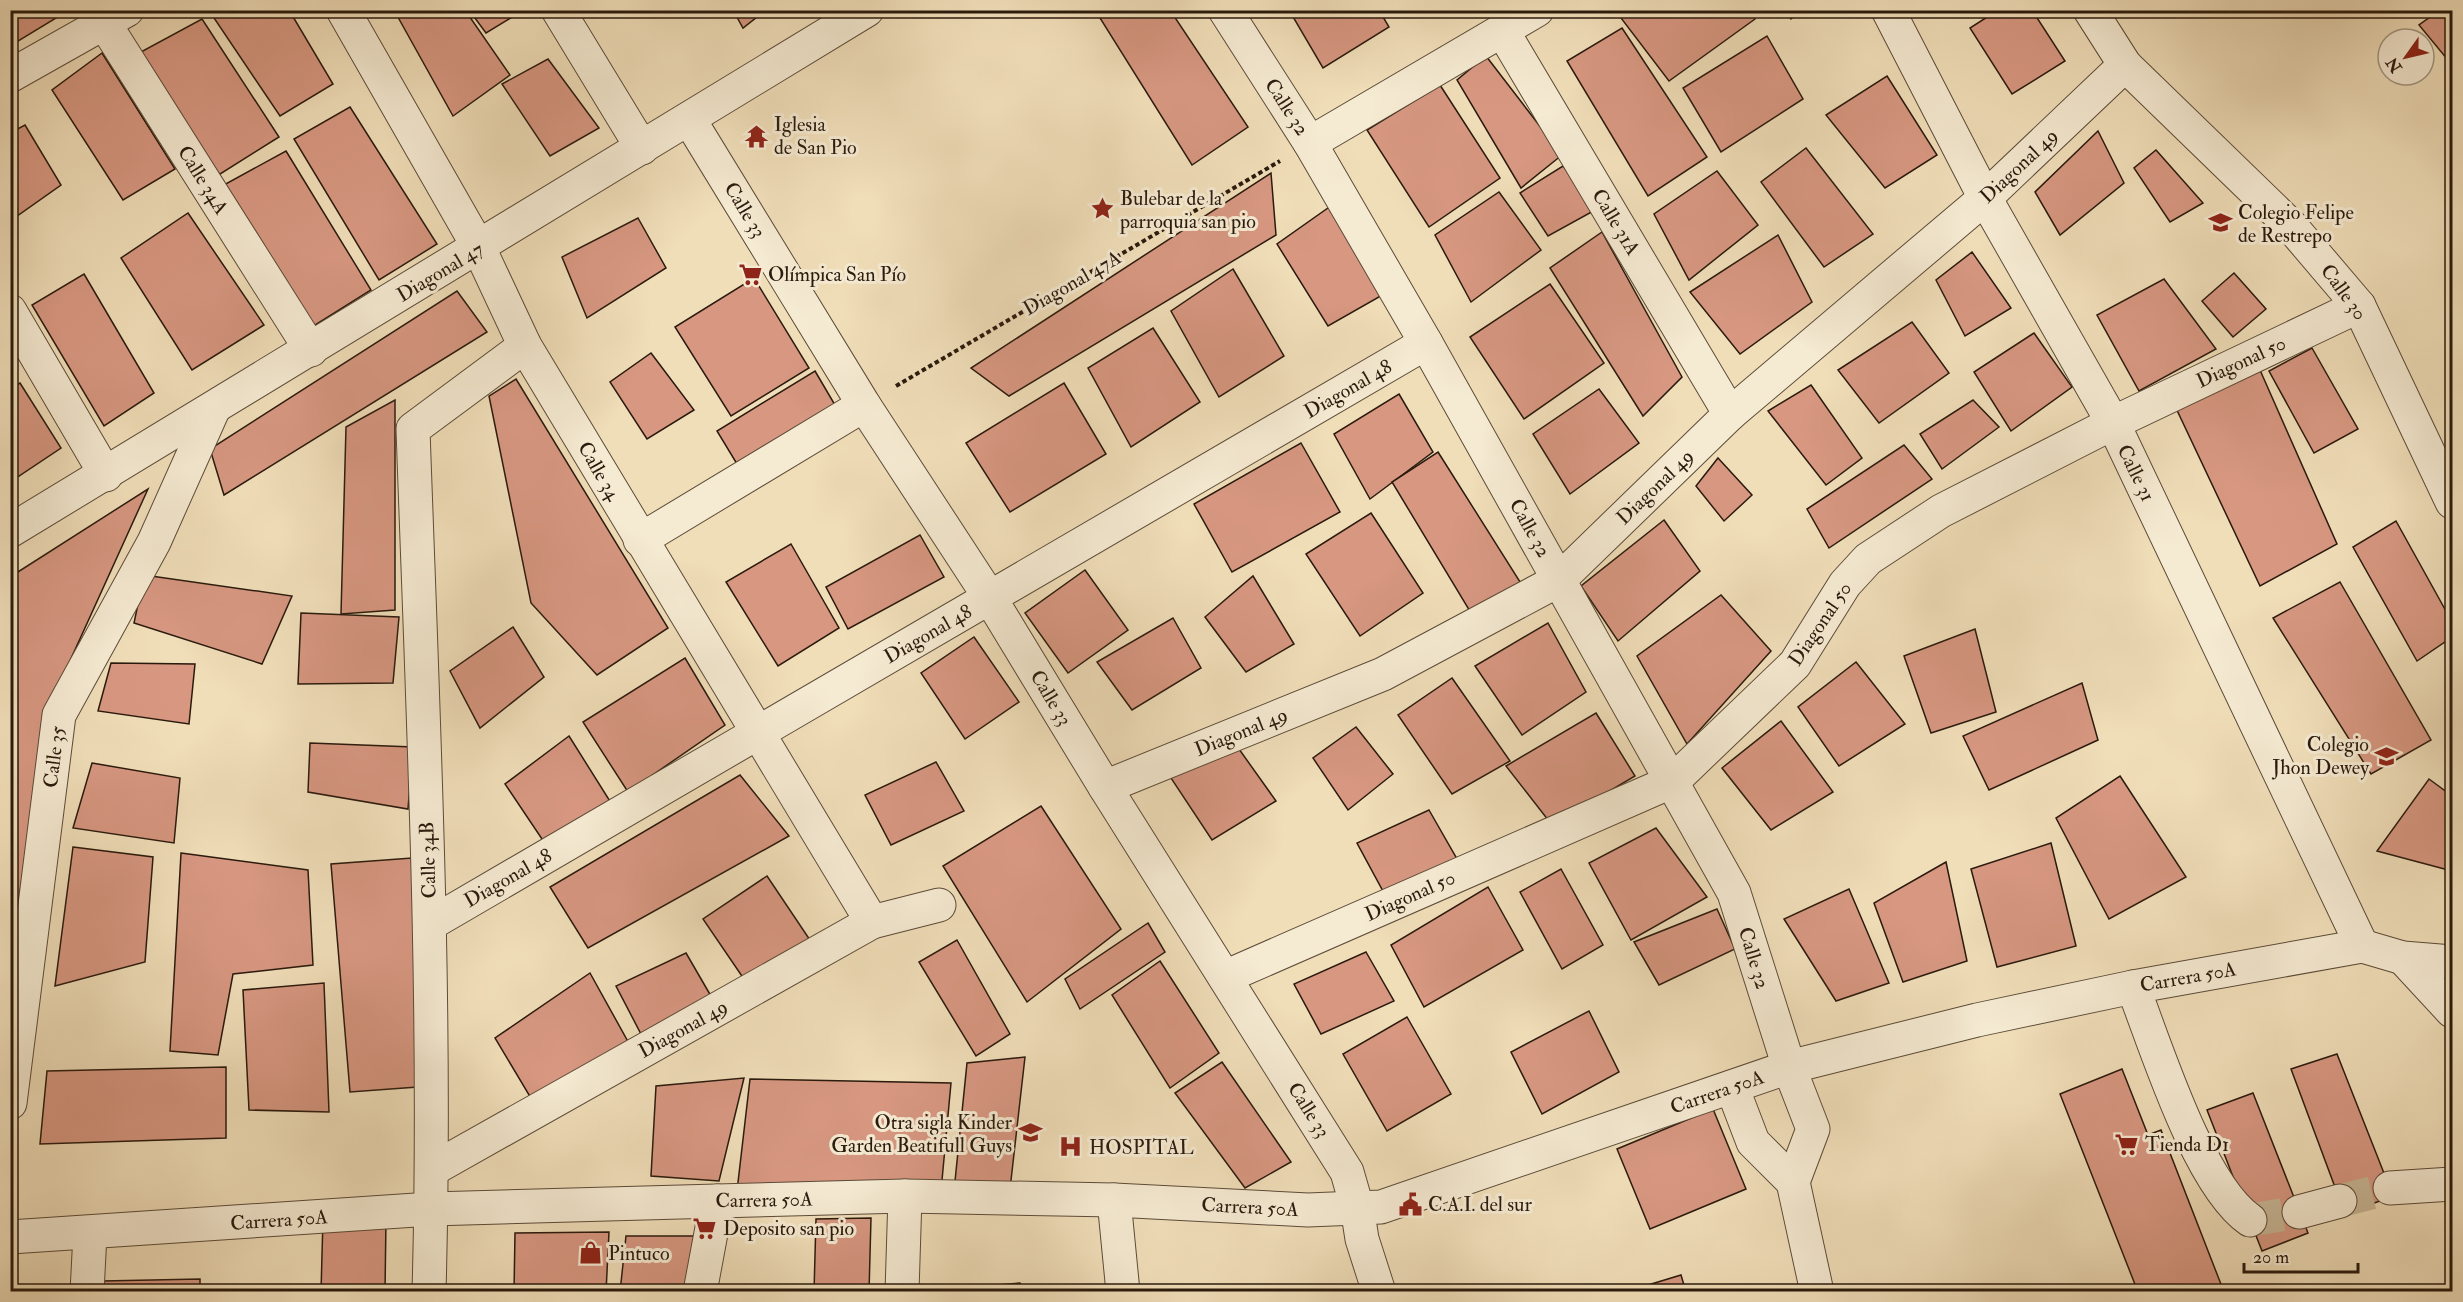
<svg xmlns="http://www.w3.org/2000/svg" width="2463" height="1302" font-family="'IM FELL Double Pica',serif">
	<rect width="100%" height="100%" fill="#f0deb9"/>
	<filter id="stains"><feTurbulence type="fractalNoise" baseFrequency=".00333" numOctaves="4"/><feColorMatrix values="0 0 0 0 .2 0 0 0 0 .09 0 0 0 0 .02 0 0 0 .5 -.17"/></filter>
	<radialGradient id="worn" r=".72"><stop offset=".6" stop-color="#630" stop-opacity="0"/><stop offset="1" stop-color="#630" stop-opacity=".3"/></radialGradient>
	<!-- building -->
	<g fill="#d79781" stroke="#2a1a0d" stroke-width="1.5">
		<path d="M 10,10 L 65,10 L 66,12 L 10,46 Z"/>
		<path d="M 289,10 L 333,84 L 280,116 L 210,12 Z"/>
		<path d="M 394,10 L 465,10 L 510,75 L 453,116 Z"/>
		<path d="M 469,10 L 524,10 L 486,33 Z"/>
		<path d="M 733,10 L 766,10 L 743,28 Z"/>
		<path d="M 1095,10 L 1170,10 L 1248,127 L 1192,165 Z"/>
		<path d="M 1289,10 L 1379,10 L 1389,27 L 1323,68 Z"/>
		<path d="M 1633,10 L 1752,10 L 1755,19 L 1669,81 L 1621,18 Z"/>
		<path d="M 1784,10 L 1801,10 L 1791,19 Z"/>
		<path d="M 1998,10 L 2032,10 L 2065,61 L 2012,94 L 1970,28 Z"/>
		<path d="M 2440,10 L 2452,10 L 2452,65 L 2419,25 Z"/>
		<path d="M 202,19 L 279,137 L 217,176 L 139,53 Z"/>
		<path d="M 1622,28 L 1707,157 L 1648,196 L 1567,61 Z"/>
		<path d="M 1767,36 L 1803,99 L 1721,152 L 1683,88 Z"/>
		<path d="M 102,53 L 175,169 L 123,200 L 52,90 Z"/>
		<path d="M 1486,56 L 1562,155 L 1521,188 L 1457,80 Z"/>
		<path d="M 548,59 L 599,128 L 550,156 L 502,84 Z"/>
		<path d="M 1887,76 L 1937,155 L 1885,188 L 1826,115 Z"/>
		<path d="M 1440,85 L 1500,178 L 1429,227 L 1367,130 Z"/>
		<path d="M 350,107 L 437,244 L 379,280 L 294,139 Z"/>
		<path d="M 25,125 L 61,185 L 10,221 L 10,133 Z"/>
		<path d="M 2098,131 L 2124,183 L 2060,235 L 2035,192 Z"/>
		<path d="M 1806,148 L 1873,234 L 1824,267 L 1761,182 Z"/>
		<path d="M 2156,150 L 2203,203 L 2170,222 L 2134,168 Z"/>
		<path d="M 286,151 L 371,290 L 312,327 L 222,186 Z"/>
		<path d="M 1563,166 L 1597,209 L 1548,236 L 1520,193 Z"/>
		<path d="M 1717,171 L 1758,225 L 1689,280 L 1654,214 Z"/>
		<path d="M 1271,173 L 1276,235 L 1009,396 L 971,368 Z"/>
		<path d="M 1499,192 L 1541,250 L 1471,302 L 1435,235 Z"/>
		<path d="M 1335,203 L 1386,293 L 1328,326 L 1277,244 Z"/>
		<path d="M 188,213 L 264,325 L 192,370 L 121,258 Z"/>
		<path d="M 638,218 L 666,268 L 587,318 L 562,257 Z"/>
		<path d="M 1602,232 L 1682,377 L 1643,416 L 1550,268 Z"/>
		<path d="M 1778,235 L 1812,302 L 1740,354 L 1690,292 Z"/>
		<path d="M 1972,252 L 2011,308 L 1965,336 L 1936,280 Z"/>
		<path d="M 1233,269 L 1284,356 L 1219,397 L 1171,311 Z"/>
		<path d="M 2234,273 L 2266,309 L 2233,337 L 2202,301 Z"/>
		<path d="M 84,274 L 154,393 L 104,426 L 32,305 Z"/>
		<path d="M 754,278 L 809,368 L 731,416 L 675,327 Z"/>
		<path d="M 2164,279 L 2216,349 L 2139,391 L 2097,315 Z"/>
		<path d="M 1550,284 L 1604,363 L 1524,419 L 1470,337 Z"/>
		<path d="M 457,291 L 487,332 L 224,495 L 210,449 Z"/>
		<path d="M 1912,322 L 1949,373 L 1879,423 L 1838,370 Z"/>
		<path d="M 1153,328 L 1200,402 L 1131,447 L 1088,368 Z"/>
		<path d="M 2034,333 L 2072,387 L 2011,431 L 1974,372 Z"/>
		<path d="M 2312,348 L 2358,429 L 2314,453 L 2269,371 Z"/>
		<path d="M 651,353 L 694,410 L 647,439 L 610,382 Z"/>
		<path d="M 2256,361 L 2337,544 L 2260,586 L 2175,406 Z"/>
		<path d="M 815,371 L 835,405 L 737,464 L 717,431 Z"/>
		<path d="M 516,379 L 668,628 L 597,675 L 531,603 L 489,396 Z"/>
		<path d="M 20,383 L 61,448 L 10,482 L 10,389 Z"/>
		<path d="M 1064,383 L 1106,454 L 1010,512 L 966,443 Z"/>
		<path d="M 1811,385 L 1862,458 L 1826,485 L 1768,411 Z"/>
		<path d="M 1599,389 L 1639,443 L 1570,494 L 1533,434 Z"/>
		<path d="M 1399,394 L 1433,452 L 1370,499 L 1334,434 Z"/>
		<path d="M 395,400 L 395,610 L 341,614 L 346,427 Z"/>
		<path d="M 1973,400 L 1999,427 L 1942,469 L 1920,434 Z"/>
		<path d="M 1301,443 L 1340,512 L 1232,572 L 1194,504 Z"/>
		<path d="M 1904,445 L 1932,479 L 1829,548 L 1807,509 Z"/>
		<path d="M 1438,452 L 1522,585 L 1474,618 L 1392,482 Z"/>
		<path d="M 1718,458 L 1752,495 L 1724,521 L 1696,486 Z"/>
		<path d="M 148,489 L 45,716 L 10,963 L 10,577 Z"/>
		<path d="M 1371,513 L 1423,593 L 1360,636 L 1306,554 Z"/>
		<path d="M 1664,520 L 1700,571 L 1618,641 L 1581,586 Z"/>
		<path d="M 2396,521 L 2452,622 L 2452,637 L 2417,661 L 2353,547 Z"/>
		<path d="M 920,535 L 944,577 L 848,629 L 826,587 Z"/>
		<path d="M 791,544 L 839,628 L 778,666 L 726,582 Z"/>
		<path d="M 1085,570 L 1128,630 L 1068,673 L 1025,613 Z"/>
		<path d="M 144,575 L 292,596 L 262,664 L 134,623 Z"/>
		<path d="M 1253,576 L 1294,644 L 1246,672 L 1205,617 Z"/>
		<path d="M 2340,582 L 2431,740 L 2371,774 L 2273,618 Z"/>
		<path d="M 1721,595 L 1771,651 L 1687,744 L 1637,656 Z"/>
		<path d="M 301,613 L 399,617 L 393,683 L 298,684 Z"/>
		<path d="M 1173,618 L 1201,668 L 1132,710 L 1097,662 Z"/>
		<path d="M 1548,623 L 1586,692 L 1522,735 L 1475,666 Z"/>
		<path d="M 513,627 L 544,677 L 480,728 L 450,671 Z"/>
		<path d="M 1975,629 L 1996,712 L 1931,733 L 1904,656 Z"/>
		<path d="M 974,637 L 1019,702 L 965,739 L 921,673 Z"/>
		<path d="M 685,658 L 725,725 L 628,792 L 583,722 Z"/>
		<path d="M 1856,662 L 1905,724 L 1839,766 L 1798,707 Z"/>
		<path d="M 111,663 L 195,664 L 189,724 L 98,711 Z"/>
		<path d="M 1452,678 L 1510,761 L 1452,794 L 1398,715 Z"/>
		<path d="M 2082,683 L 2098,740 L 1989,790 L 1963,736 Z"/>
		<path d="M 1596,713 L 1635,776 L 1552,825 L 1506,766 Z"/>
		<path d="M 1781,721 L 1833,792 L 1771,830 L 1722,768 Z"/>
		<path d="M 1356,727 L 1393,774 L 1348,810 L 1313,758 Z"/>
		<path d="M 569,736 L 613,806 L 546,845 L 505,784 Z"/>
		<path d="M 1234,742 L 1276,801 L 1212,840 L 1163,766 Z"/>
		<path d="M 310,743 L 413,747 L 408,809 L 308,792 Z"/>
		<path d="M 936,762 L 964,811 L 891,845 L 865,795 Z"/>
		<path d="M 92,763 L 180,778 L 174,843 L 73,828 Z"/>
		<path d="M 740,775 L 789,836 L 588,948 L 550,887 Z"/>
		<path d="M 2120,776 L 2186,877 L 2109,919 L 2056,818 Z"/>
		<path d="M 2429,779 L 2452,796 L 2452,871 L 2377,851 Z"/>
		<path d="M 1041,806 L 1121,929 L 1027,1002 L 943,866 Z"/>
		<path d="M 1429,810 L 1457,859 L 1384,893 L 1357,843 Z"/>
		<path d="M 1656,828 L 1707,897 L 1631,940 L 1589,863 Z"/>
		<path d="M 2051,843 L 2076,946 L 1997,967 L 1971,869 Z"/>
		<path d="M 73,847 L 153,857 L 145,962 L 55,986 Z"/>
		<path d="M 181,853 L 308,870 L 313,965 L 233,974 L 218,1055 L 170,1051 Z"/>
		<path d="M 412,858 L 431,1086 L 350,1092 L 331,864 Z"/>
		<path d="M 1946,862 L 1967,961 L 1903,982 L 1874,903 Z"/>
		<path d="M 1561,869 L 1603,945 L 1562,969 L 1520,892 Z"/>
		<path d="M 767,876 L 814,946 L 748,985 L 703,919 Z"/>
		<path d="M 1488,887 L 1523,950 L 1424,1007 L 1391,945 Z"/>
		<path d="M 1849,889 L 1889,983 L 1836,1001 L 1784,919 Z"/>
		<path d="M 1717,909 L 1735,949 L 1659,985 L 1634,942 Z"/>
		<path d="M 1148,923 L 1165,952 L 1080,1009 L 1065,979 Z"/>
		<path d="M 957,940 L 1010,1034 L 976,1056 L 919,962 Z"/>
		<path d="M 1366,952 L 1394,1001 L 1321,1034 L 1294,984 Z"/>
		<path d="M 686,953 L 715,1003 L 642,1036 L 616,986 Z"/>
		<path d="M 1160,961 L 1219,1053 L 1170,1088 L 1112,995 Z"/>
		<path d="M 590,973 L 631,1047 L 538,1110 L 495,1038 Z"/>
		<path d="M 324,983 L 329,1112 L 249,1110 L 243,990 Z"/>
		<path d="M 1589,1011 L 1619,1072 L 1542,1114 L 1511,1052 Z"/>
		<path d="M 1407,1017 L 1451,1094 L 1387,1131 L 1343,1054 Z"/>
		<path d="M 2337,1054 L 2393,1196 L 2345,1214 L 2291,1069 Z"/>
		<path d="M 1025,1057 L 1010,1189 L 954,1191 L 967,1063 Z"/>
		<path d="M 1222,1062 L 1291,1162 L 1245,1188 L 1175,1093 Z"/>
		<path d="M 226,1067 L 226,1138 L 40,1144 L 47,1071 Z"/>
		<path d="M 2122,1069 L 2148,1135 L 2161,1130 L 2224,1292 L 2138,1292 L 2060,1094 Z"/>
		<path d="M 744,1078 L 719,1181 L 651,1176 L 656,1086 Z"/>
		<path d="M 750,1079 L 951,1083 L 941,1191 L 737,1191 Z"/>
		<path d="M 2253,1093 L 2308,1233 L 2262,1251 L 2207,1110 Z"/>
		<path d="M 1713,1109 L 1746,1189 L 1650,1229 L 1617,1149 Z"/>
		<path d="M 323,1218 L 386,1219 L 385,1292 L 321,1292 Z"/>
		<path d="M 871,1218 L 869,1292 L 814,1292 L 816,1219 Z"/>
		<path d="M 609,1232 L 606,1292 L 514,1292 L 515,1233 Z"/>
		<path d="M 626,1236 L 697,1236 L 685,1292 L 620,1292 Z"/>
		<path d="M 1681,1275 L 1686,1292 L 1625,1292 Z"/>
		<path d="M 200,1279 L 200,1292 L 103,1292 L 103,1281 Z"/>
		<path d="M 1020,1283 L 1021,1292 L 949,1292 L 949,1289 Z"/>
		<path d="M 10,1287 L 51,1290 L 51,1292 L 10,1292 Z"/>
	</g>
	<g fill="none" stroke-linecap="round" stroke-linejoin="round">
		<!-- minor-tunnel -->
		<g stroke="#c8b797" stroke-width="33" stroke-dasharray="33 16" stroke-linecap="butt">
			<path d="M 2340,1201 L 2390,1188"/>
			<path d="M 2250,1220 L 2299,1212"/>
		</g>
		<defs>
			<g id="minor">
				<path d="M 96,10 L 311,350"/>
				<path d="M 343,10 L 479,248 L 525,346 L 872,922"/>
				<path d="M 558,10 L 642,148"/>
				<path d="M 1225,10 L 1310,143 L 1426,343 L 1734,893 L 1789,1067 L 1813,1129 L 1793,1182"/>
				<path d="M 1888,10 L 1985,198 L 2113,423 L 2362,946"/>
				<path d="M 2090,10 L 2125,65 L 2291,226 L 2359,306 L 2452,502"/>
				<path d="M 1502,30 L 1730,414"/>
				<path d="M 10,76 L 127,10"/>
				<path d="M 689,119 L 864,405 L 990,598 L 1105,787 L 1347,1172 L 1357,1207 L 1362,1239 L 1379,1292"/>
				<path d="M 1310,143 L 1537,10"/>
				<path d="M 10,311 L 106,475"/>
				<path d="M 10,531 L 867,10"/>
				<path d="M 640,540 L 864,405"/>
				<path d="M 1105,787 L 1383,674 L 1559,580 L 1730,414 L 1985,198 L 2125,65"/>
				<path d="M 430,924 L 1426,343"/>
				<path d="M 2403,958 L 2452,1011"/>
				<path d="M 1225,977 L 1673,781 L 1795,664 L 1845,584 L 1868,559 L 1941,511 L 2113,423 L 2359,306"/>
				<path d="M 2133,987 C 2156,1047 2199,1185 2250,1220"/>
				<path d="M 1732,1087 L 1753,1142 L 1793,1182 L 1817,1292"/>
				<path d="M 10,1103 L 59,715 L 154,542 L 213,410"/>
				<path d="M 433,1169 L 872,922 L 939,905"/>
				<path d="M 2390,1188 L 2452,1184"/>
				<path d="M 1114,1200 L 1123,1292"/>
				<path d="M 2299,1212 L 2340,1201"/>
				<path d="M 10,1237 L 431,1209 L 717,1201 L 905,1196 L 1114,1200 L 1308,1210 L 1381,1207 L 1789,1067 L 1977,1020 L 2133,987 L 2362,946 L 2403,958 L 2452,962"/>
				<path d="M 87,1292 L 90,1234"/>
				<path d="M 429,1292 C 437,1004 423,717 413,429 L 525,346"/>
				<path d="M 700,1292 L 717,1201"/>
				<path d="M 902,1292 L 905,1196"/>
			</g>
		</defs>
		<!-- minor casing -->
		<use href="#minor" stroke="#5c4b38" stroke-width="35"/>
		<!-- path -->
		<path stroke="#2a1a0d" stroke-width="4" stroke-dasharray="4.5 3" stroke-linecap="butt" d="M 896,386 L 1280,161"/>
		<!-- minor -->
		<use href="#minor" stroke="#f5ead2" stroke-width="33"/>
	</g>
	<!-- icons -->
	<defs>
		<symbol id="temple-bare" viewBox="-9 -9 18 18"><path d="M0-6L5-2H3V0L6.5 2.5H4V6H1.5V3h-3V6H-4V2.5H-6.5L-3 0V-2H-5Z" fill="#8f2418" stroke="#f5ead2" stroke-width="2.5" paint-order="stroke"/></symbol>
		<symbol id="sight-bare" viewBox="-9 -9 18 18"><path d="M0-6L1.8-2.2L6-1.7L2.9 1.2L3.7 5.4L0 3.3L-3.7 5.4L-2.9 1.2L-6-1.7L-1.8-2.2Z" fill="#8f2418" stroke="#f5ead2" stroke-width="2.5" paint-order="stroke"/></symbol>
		<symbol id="school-bare" viewBox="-9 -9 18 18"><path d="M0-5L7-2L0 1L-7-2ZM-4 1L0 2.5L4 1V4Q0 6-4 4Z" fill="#8f2418" stroke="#f5ead2" stroke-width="2.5" paint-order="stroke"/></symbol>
		<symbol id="supermarket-bare" viewBox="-9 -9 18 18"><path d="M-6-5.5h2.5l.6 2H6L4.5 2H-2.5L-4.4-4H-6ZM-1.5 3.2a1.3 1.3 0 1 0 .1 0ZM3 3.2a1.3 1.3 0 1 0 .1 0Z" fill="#8f2418" stroke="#f5ead2" stroke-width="2.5" paint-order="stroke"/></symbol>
		<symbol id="hospital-bare" viewBox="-9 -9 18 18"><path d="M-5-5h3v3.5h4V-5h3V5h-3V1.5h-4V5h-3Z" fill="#8f2418" stroke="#f5ead2" stroke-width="2.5" paint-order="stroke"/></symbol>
		<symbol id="civic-bare" viewBox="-9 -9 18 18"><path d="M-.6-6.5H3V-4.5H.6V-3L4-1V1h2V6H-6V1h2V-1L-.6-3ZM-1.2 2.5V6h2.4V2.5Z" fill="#8f2418" stroke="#f5ead2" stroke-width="2.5" paint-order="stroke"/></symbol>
		<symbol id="shop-bare" viewBox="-9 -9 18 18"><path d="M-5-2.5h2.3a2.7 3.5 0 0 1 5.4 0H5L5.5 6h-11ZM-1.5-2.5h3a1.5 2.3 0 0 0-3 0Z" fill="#8f2418" stroke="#f5ead2" stroke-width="2.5" paint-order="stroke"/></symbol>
	</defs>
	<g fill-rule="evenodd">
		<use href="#temple-bare" x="740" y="120" width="33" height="33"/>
		<use href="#sight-bare" x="1086" y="192" width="33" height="33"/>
		<use href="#school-bare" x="2204" y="206" width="33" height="33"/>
		<use href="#supermarket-bare" x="734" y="258" width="33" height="33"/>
		<use href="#school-bare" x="2370" y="740" width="33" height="33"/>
		<use href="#school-bare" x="1014" y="1116" width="33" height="33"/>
		<use href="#supermarket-bare" x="2110" y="1128" width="33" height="33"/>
		<use href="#hospital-bare" x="1054" y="1130" width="33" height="33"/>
		<use href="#civic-bare" x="1394" y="1188" width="33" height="33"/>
		<use href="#supermarket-bare" x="688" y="1212" width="33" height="33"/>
		<use href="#shop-bare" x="574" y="1236" width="33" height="33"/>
	</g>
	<g text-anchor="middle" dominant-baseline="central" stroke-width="6" stroke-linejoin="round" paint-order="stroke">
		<!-- street labels -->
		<g font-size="20" fill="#2a1a0d" stroke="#f5ead2">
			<text transform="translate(1287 107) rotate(57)">Calle 32</text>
			<text transform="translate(2019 166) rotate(-43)">Diagonal 49</text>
			<text transform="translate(203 180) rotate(58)">Calle 34A</text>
			<text transform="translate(745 210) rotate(59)">Calle 33</text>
			<text transform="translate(1616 222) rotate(59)">Calle 31A</text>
			<text transform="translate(440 272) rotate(-31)">Diagonal 47</text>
			<text transform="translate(1072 283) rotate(-30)">Diagonal 47A</text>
			<text transform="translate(2344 292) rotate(54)">Calle 30</text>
			<text transform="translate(2241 362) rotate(-25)">Diagonal 50</text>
			<text transform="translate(1348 389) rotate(-30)">Diagonal 48</text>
			<text transform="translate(599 471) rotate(60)">Calle 34</text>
			<text transform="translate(2136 473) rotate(64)">Calle 31</text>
			<text transform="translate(1655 487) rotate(-44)">Diagonal 49</text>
			<text transform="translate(1530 528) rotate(61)">Calle 32</text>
			<text transform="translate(1820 624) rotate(-56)">Diagonal 50</text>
			<text transform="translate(928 634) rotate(-30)">Diagonal 48</text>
			<text transform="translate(1051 698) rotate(59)">Calle 33</text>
			<text transform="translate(1241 732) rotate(-22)">Diagonal 49</text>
			<text transform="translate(54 757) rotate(-83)">Calle 35</text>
			<text transform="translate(428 860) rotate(-92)">Calle 34B</text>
			<text transform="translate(508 878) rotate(-30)">Diagonal 48</text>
			<text transform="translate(1410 896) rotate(-24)">Diagonal 50</text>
			<text transform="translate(1754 958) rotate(73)">Calle 32</text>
			<text transform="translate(2188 977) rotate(-10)">Carrera 50A</text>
			<text transform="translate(683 1029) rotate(-29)">Diagonal 49</text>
			<text transform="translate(1717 1092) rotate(-19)">Carrera 50A</text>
			<text transform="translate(1309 1110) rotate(58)">Calle 33</text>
			<text transform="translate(764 1200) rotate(-1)">Carrera 50A</text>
			<text transform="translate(1250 1207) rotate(3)">Carrera 50A</text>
			<text transform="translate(279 1220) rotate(-4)">Carrera 50A</text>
		</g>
		<!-- poi labels -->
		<g font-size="20" fill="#2a1a0d" stroke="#f5ead2" text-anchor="start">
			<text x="774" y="124">Iglesia<tspan x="774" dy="23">de San Pio</tspan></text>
			<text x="1120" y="198">Bulebar de la<tspan x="1120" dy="23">parroquia san pio</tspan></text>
			<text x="2238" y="212">Colegio Felipe<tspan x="2238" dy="23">de Restrepo</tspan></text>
			<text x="768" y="274">Olímpica San Pío</text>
			<text x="2369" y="744" text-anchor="end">Colegio<tspan x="2369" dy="23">Jhon Dewey</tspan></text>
			<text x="1012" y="1122" text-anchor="end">Otra sigla Kinder<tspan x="1012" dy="23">Garden Beatifull Guys</tspan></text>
			<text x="2145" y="1144">Tienda D1</text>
			<text x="1089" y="1147">HOSPITAL</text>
			<text x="1428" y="1204">C.A.I. del sur</text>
			<text x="723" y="1228">Deposito san pio</text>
			<text x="608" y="1253">Pintuco</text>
		</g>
	</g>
	<!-- margin -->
	<rect width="2463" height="1302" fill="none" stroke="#f0deb9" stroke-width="36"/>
	<rect x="12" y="12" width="2439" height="1278" fill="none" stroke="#2a1a0d" stroke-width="3"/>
	<rect x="18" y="18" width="2427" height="1266" fill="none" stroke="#2a1a0d" stroke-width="1.5"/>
	<!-- north arrow -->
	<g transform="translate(2406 57) rotate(236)"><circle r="28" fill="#f5ead2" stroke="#a49783" stroke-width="1.5"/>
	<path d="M0-4.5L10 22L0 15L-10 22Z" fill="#8f2418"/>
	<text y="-9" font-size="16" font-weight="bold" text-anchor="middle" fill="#2a1a0d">N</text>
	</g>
	<!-- scale -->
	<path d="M2244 1263v9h114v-9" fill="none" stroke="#2a1a0d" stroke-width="3"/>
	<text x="2253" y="1263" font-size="18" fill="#2a1a0d" stroke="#f5ead2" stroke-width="4.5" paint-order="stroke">20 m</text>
	<rect width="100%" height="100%" filter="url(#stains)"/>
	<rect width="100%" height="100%" fill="url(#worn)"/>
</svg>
